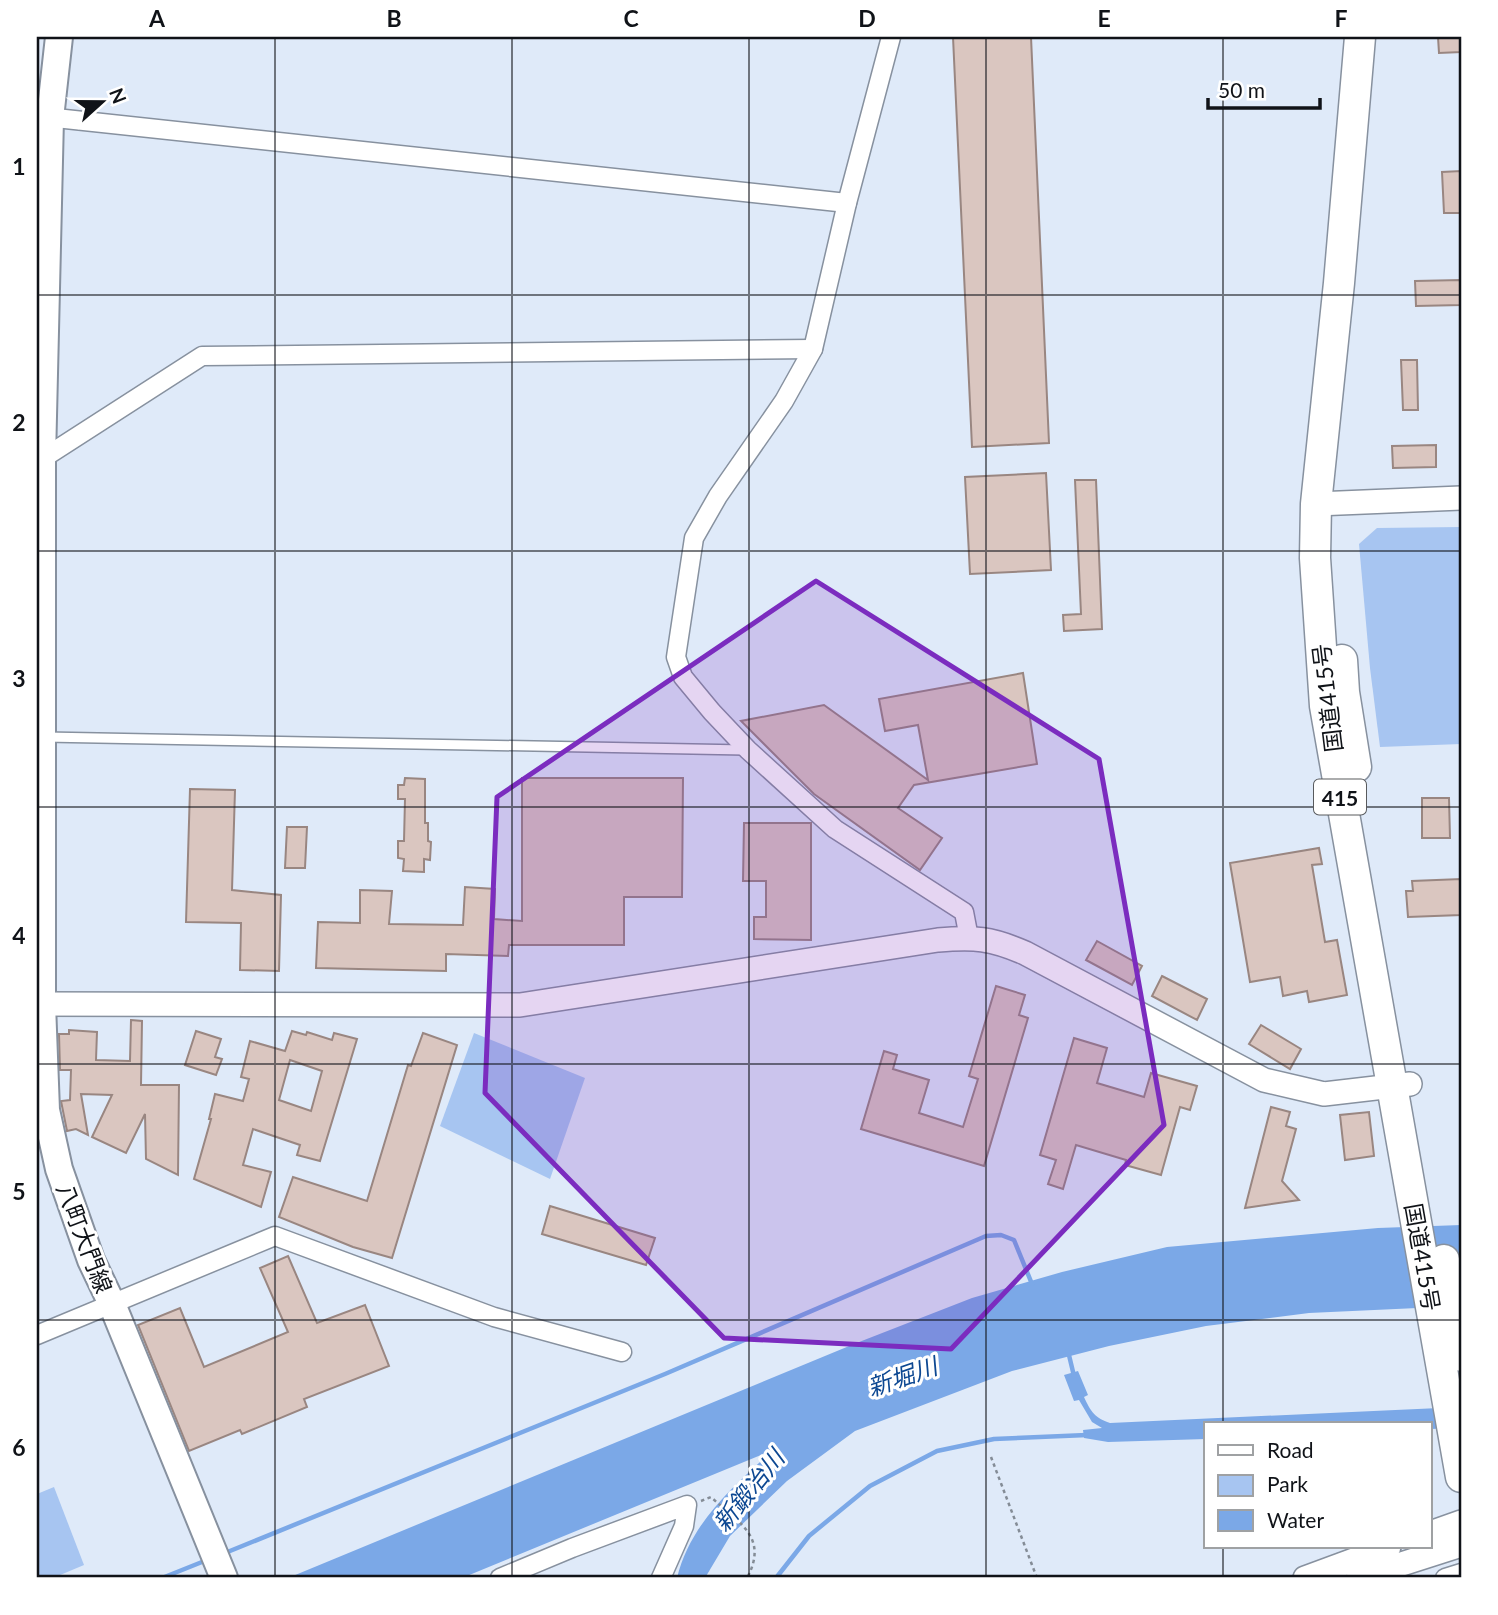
<svg xmlns="http://www.w3.org/2000/svg" width="1498" height="1615" font-family="Lato,'Noto Sans JP',sans-serif">
	<rect width="100%" height="100%" fill="#dfeaf9"/>
	<!-- green -->
	<g fill="#a7c5f1">
		<path d="M 1461,527 L 1461,744 L 1380,747 L 1370,668 L 1359,544 L 1377,528 Z"/>
		<path d="M 474,1033 L 585,1078 L 550,1179 L 440,1126 Z"/>
		<path d="M 54,1487 L 84,1565 L 53,1578 L 37,1578 L 37,1494 Z"/>
	</g>
	<!-- water -->
	<g fill="#7ba8e7">
		<path d="M 1461,1225 L 1461,1306 L 1309,1313 L 1206,1326 L 1109,1346 L 1012,1371 L 855,1431 L 787,1481 L 730,1536 L 705,1578 L 677,1578 C 690,1525 730,1489 769,1454 L 768,1452 L 462,1578 L 288,1578 L 854,1344 L 972,1298 L 1062,1272 L 1167,1247 L 1378,1228 Z"/>
		<path d="M 1078,1371 L 1088,1395 L 1084,1397 C 1091,1412 1095,1418 1110,1423 L 1461,1407 L 1461,1428 L 1430,1429 L 1430,1424 L 1206,1424 L 1206,1439 L 1108,1442 L 1084,1438 L 1083,1430 L 1102,1428 L 1092,1422 L 1079,1400 L 1074,1401 L 1064,1375 Z"/>
	</g>
	<g fill="none" stroke-linecap="round" stroke-linejoin="round">
		<!-- stream -->
		<g stroke="#7ba8e7" stroke-width="4.5">
			<path d="M 1068,1351 L 1074,1376"/>
			<path d="M 225,1553 L 665,1374 L 986,1236 L 1001,1235 L 1014,1240 L 1032,1284"/>
			<path d="M 162,1578 L 207,1560"/>
			<path d="M 776,1578 L 809,1536 L 870,1486 L 937,1451 L 994,1439 L 1087,1435"/>
		</g>
	</g>
	<!-- building -->
	<g fill="#dac6c0" stroke="#998681" stroke-width="2" fill-rule="evenodd">
		<path d="M 953,37 L 1031,37 L 1049,443 L 972,447 Z"/>
		<path d="M 1438,37 L 1461,37 L 1461,52 L 1439,53 Z"/>
		<path d="M 1461,171 L 1461,213 L 1444,213 L 1442,172 Z"/>
		<path d="M 1461,280 L 1461,305 L 1416,306 L 1415,281 Z"/>
		<path d="M 1401,360 L 1417,360 L 1418,410 L 1403,410 Z"/>
		<path d="M 1436,445 L 1436,467 L 1393,468 L 1392,446 Z"/>
		<path d="M 1046,473 L 1051,570 L 970,574 L 965,477 Z"/>
		<path d="M 1075,480 L 1096,480 L 1102,629 L 1064,631 L 1063,615 L 1081,614 Z"/>
		<path d="M 1023,673 L 1037,764 L 914,785 L 898,808 L 942,838 L 920,870 L 814,794 L 741,721 L 824,705 L 928,780 L 918,725 L 885,731 L 879,699 Z"/>
		<path d="M 405,778 L 425,779 L 425,823 L 428,823 L 428,841 L 431,842 L 430,860 L 424,859 L 424,872 L 403,871 L 404,859 L 398,858 L 398,841 L 404,841 L 405,799 L 398,799 L 398,785 L 404,785 Z"/>
		<path d="M 522,778 L 683,778 L 682,897 L 624,897 L 624,945 L 509,945 L 508,956 L 446,954 L 446,971 L 316,968 L 318,922 L 360,923 L 360,890 L 392,891 L 389,924 L 463,925 L 465,887 L 495,889 L 494,919 L 522,921 Z"/>
		<path d="M 190,789 L 235,790 L 232,890 L 281,895 L 279,971 L 240,970 L 241,923 L 186,922 Z"/>
		<path d="M 1422,798 L 1449,798 L 1450,838 L 1422,838 Z"/>
		<path d="M 744,823 L 811,823 L 811,940 L 754,939 L 754,917 L 766,917 L 766,881 L 743,881 Z"/>
		<path d="M 287,827 L 307,827 L 305,868 L 285,868 Z"/>
		<path d="M 1319,848 L 1322,864 L 1312,865 L 1325,942 L 1337,940 L 1347,995 L 1309,1002 L 1307,991 L 1283,996 L 1280,977 L 1250,982 L 1230,863 Z"/>
		<path d="M 1461,879 L 1461,915 L 1408,917 L 1406,891 L 1413,891 L 1412,881 Z"/>
		<path d="M 1097,941 L 1142,966 L 1132,985 L 1086,960 Z"/>
		<path d="M 1162,976 L 1207,999 L 1197,1020 L 1152,996 Z"/>
		<path d="M 996,986 L 1025,995 L 1019,1015 L 1028,1018 L 984,1166 L 861,1129 L 884,1051 L 897,1055 L 893,1069 L 929,1080 L 919,1113 L 963,1127 L 978,1079 L 969,1076 Z"/>
		<path d="M 131,1020 L 142,1021 L 141,1085 L 179,1085 L 178,1175 L 146,1159 L 145,1114 L 126,1153 L 92,1137 L 112,1095 L 81,1094 L 88,1135 L 76,1129 L 67,1131 L 61,1101 L 70,1100 L 71,1070 L 60,1070 L 59,1034 L 69,1034 L 69,1030 L 97,1032 L 96,1060 L 130,1061 Z"/>
		<path d="M 1261,1025 L 1301,1049 L 1290,1069 L 1249,1044 Z"/>
		<path d="M 196,1031 L 221,1039 L 215,1057 L 222,1059 L 216,1075 L 185,1065 Z"/>
		<path d="M 292,1031 L 306,1035 L 307,1032 L 332,1040 L 334,1033 L 357,1039 L 320,1161 L 297,1155 L 300,1145 L 253,1129 L 243,1165 L 271,1172 L 261,1207 L 194,1179 L 211,1119 L 209,1119 L 215,1094 L 243,1101 L 249,1079 L 241,1077 L 250,1041 L 285,1051 ZM 290,1060 L 322,1071 L 311,1111 L 279,1100 Z"/>
		<path d="M 423,1033 L 457,1045 L 392,1258 L 353,1247 L 279,1217 L 293,1177 L 367,1201 L 408,1065 L 411,1066 Z"/>
		<path d="M 1074,1038 L 1107,1048 L 1097,1083 L 1144,1097 L 1151,1073 L 1197,1086 L 1190,1110 L 1180,1107 L 1161,1175 L 1125,1165 L 1126,1160 L 1076,1145 L 1063,1189 L 1048,1184 L 1056,1160 L 1040,1155 Z"/>
		<path d="M 1271,1107 L 1290,1112 L 1286,1126 L 1296,1129 L 1282,1181 L 1299,1200 L 1245,1208 Z"/>
		<path d="M 1369,1112 L 1374,1156 L 1345,1160 L 1340,1115 Z"/>
		<path d="M 550,1206 L 655,1238 L 646,1265 L 542,1234 Z"/>
		<path d="M 288,1256 L 317,1323 L 365,1305 L 389,1366 L 304,1399 L 307,1407 L 242,1434 L 240,1430 L 189,1451 L 138,1325 L 180,1308 L 204,1367 L 288,1332 L 260,1268 Z"/>
	</g>
	<g fill="none" stroke-linecap="round" stroke-linejoin="round">
		<defs>
			<path id="service" d="M 45,737 L 745,750"/>
			<g id="minor">
				<path d="M 891,37 L 847,203 L 813,349 L 784,401 L 718,496 L 694,538 L 676,657 L 683,677 L 712,712 L 748,750 L 835,829 L 964,912 L 969,938"/>
				<path d="M 37,116 L 847,203"/>
				<path d="M 38,464 L 42,459 L 202,356 L 813,349"/>
				<path d="M 37,1335 L 275,1236 L 494,1317 L 622,1352"/>
				<path d="M 500,1578 L 572,1548 L 687,1505 L 684,1526 L 661,1578"/>
				<path d="M 1445,1578 L 1461,1573"/>
			</g>
			<g id="tertiary">
				<path d="M 1316,504 L 1461,498"/>
				<path d="M 37,1004 L 520,1005 L 938,940 C 974,937 991,938 1025,953 L 1264,1080 L 1324,1094 L 1410,1084"/>
				<path d="M 1430,1533 L 1461,1522"/>
				<path d="M 1305,1578 L 1389,1547"/>
				<path d="M 1358,1578 L 1461,1545"/>
			</g>
			<path id="secondary" d="M 59,37 L 50,118 L 42,459 L 42,1004 L 46,1110 L 59,1169 L 91,1260 L 112,1304 L 224,1578"/>
			<g id="trunk">
				<path d="M 1360,37 L 1339,283 L 1316,504 L 1315,558 L 1325,706 L 1461,1477"/>
				<path d="M 1342,660 L 1344,692 L 1356,767"/>
				<path d="M 1444,1260 L 1461,1356"/>
			</g>
		</defs>
		<!-- service casing -->
		<use href="#service" stroke="#87919f" stroke-width="12"/>
		<!-- minor casing -->
		<use href="#minor" stroke="#87919f" stroke-width="21"/>
		<!-- tertiary casing -->
		<use href="#tertiary" stroke="#87919f" stroke-width="26"/>
		<!-- secondary casing -->
		<use href="#secondary" stroke="#87919f" stroke-width="30"/>
		<!-- trunk casing -->
		<use href="#trunk" stroke="#87919f" stroke-width="33"/>
		<!-- path -->
		<g stroke="#848c96" stroke-width="2.5" stroke-dasharray="3.5 3.5" stroke-linecap="butt">
			<path d="M 991,1457 L 1037,1578"/>
			<path d="M 701,1501 L 711,1497 C 739,1523 769,1537 747,1578"/>
		</g>
		<!-- service -->
		<use href="#service" stroke="#fff" stroke-width="9"/>
		<!-- minor -->
		<use href="#minor" stroke="#fff" stroke-width="18"/>
		<!-- tertiary -->
		<use href="#tertiary" stroke="#fff" stroke-width="23"/>
		<!-- secondary -->
		<use href="#secondary" stroke="#fff" stroke-width="26"/>
		<!-- trunk -->
		<use href="#trunk" stroke="#fff" stroke-width="30"/>
	</g>
	<!-- marked area -->
	<path fill="#7b2cbf" fill-opacity="0.2" stroke="#7b2cbf" stroke-width="5" stroke-linejoin="round" d="M 816,581 L 1099,759 L 1164,1125 L 951,1349 L 724,1338 L 485,1093 L 497,797 Z"/>
	<!-- grid -->
	<path fill="none" stroke="#101318" stroke-width="2" stroke-opacity="0.55" d="M 275,37 L 275,1578M 512,37 L 512,1578M 749,37 L 749,1578M 986,37 L 986,1578M 1223,37 L 1223,1424M 37,295 L 1461,295M 37,551 L 1461,551M 37,807 L 1461,807M 37,1064 L 1461,1064M 37,1320 L 1461,1320M 1223,1547 L 1223,1578"/>
	<g text-anchor="middle" dominant-baseline="central" stroke-width="6" stroke-linejoin="round" paint-order="stroke">
		<!-- shield labels -->
		<rect fill="#fff" stroke="#585a5d" stroke-width="2" x="1314" y="779.5" width="52" height="35" rx="5"/>
		<g font-size="21" font-weight="bold" fill="#101318">
			<text x="1340" y="797">415</text>
		</g>
		<!-- street labels -->
		<g font-size="23" fill="#101318" stroke="#fff">
			<text transform="translate(1327 698) rotate(-97)">国道415号</text>
			<text transform="translate(85 1238) rotate(69)">八町大門線</text>
			<text transform="translate(1423 1257) rotate(80)">国道415号</text>
		</g>
		<!-- water labels -->
		<g font-size="24" font-style="italic" fill="#0d4892" stroke="#fff">
			<text transform="translate(902 1376) rotate(-19)">新堀川</text>
			<text transform="translate(748 1490) rotate(-51)">新鍛冶川</text>
		</g>
	</g>
	<!-- border -->
	<rect width="1498" height="1615" fill="none" stroke="#ffffff" stroke-width="77"/>
	<!-- legend -->
	<rect x="1204" y="1422" width="228" height="126" fill="#ffffff" stroke="#9fa1a3" stroke-width="2"/>
	<rect x="1218" y="1445" width="35" height="10" fill="#ffffff" stroke="#9fa1a3" stroke-width="2"/>
	<text x="1267" y="1458" font-size="21" fill="#101318">Road</text>
	<rect x="1218" y="1475" width="35" height="21" fill="#a7c5f1" stroke="#9fa1a3" stroke-width="2"/>
	<text x="1267" y="1492" font-size="21" fill="#101318">Park</text>
	<rect x="1218" y="1510" width="35" height="21" fill="#7ba8e7" stroke="#9fa1a3" stroke-width="2"/>
	<text x="1267" y="1528" font-size="21" fill="#101318">Water</text>
	<!-- north arrow -->
	<g transform="translate(102 102) rotate(69)" stroke="#ffffff" stroke-width="5" paint-order="stroke">
	<path d="M0-5L12 26L0 18L-12 26Z" fill="#101318"/>
	<text y="-10" font-size="19" font-weight="bold" text-anchor="middle" fill="#101318">N</text>
	</g>
	<!-- scale -->
	<path d="M1208 98v10h112v-10" fill="none" stroke="#101318" stroke-width="3.5"/>
	<text x="1218" y="98" font-size="21" fill="#101318" stroke="#ffffff" stroke-width="5" paint-order="stroke">50 m</text>
	<rect x="38" y="38" width="1422" height="1538" fill="none" stroke="#101318" stroke-width="2.5"/>
	<g font-size="23" text-anchor="middle" font-weight="bold" fill="#101318">
		<text x="157" y="27">A</text>
		<text x="394" y="27">B</text>
		<text x="631" y="27">C</text>
		<text x="867" y="27">D</text>
		<text x="1104" y="27">E</text>
		<text x="1341" y="27">F</text>
		<text x="19" y="175">1</text>
		<text x="19" y="431">2</text>
		<text x="19" y="687">3</text>
		<text x="19" y="944">4</text>
		<text x="19" y="1200">5</text>
		<text x="19" y="1456">6</text>
	</g>
</svg>
